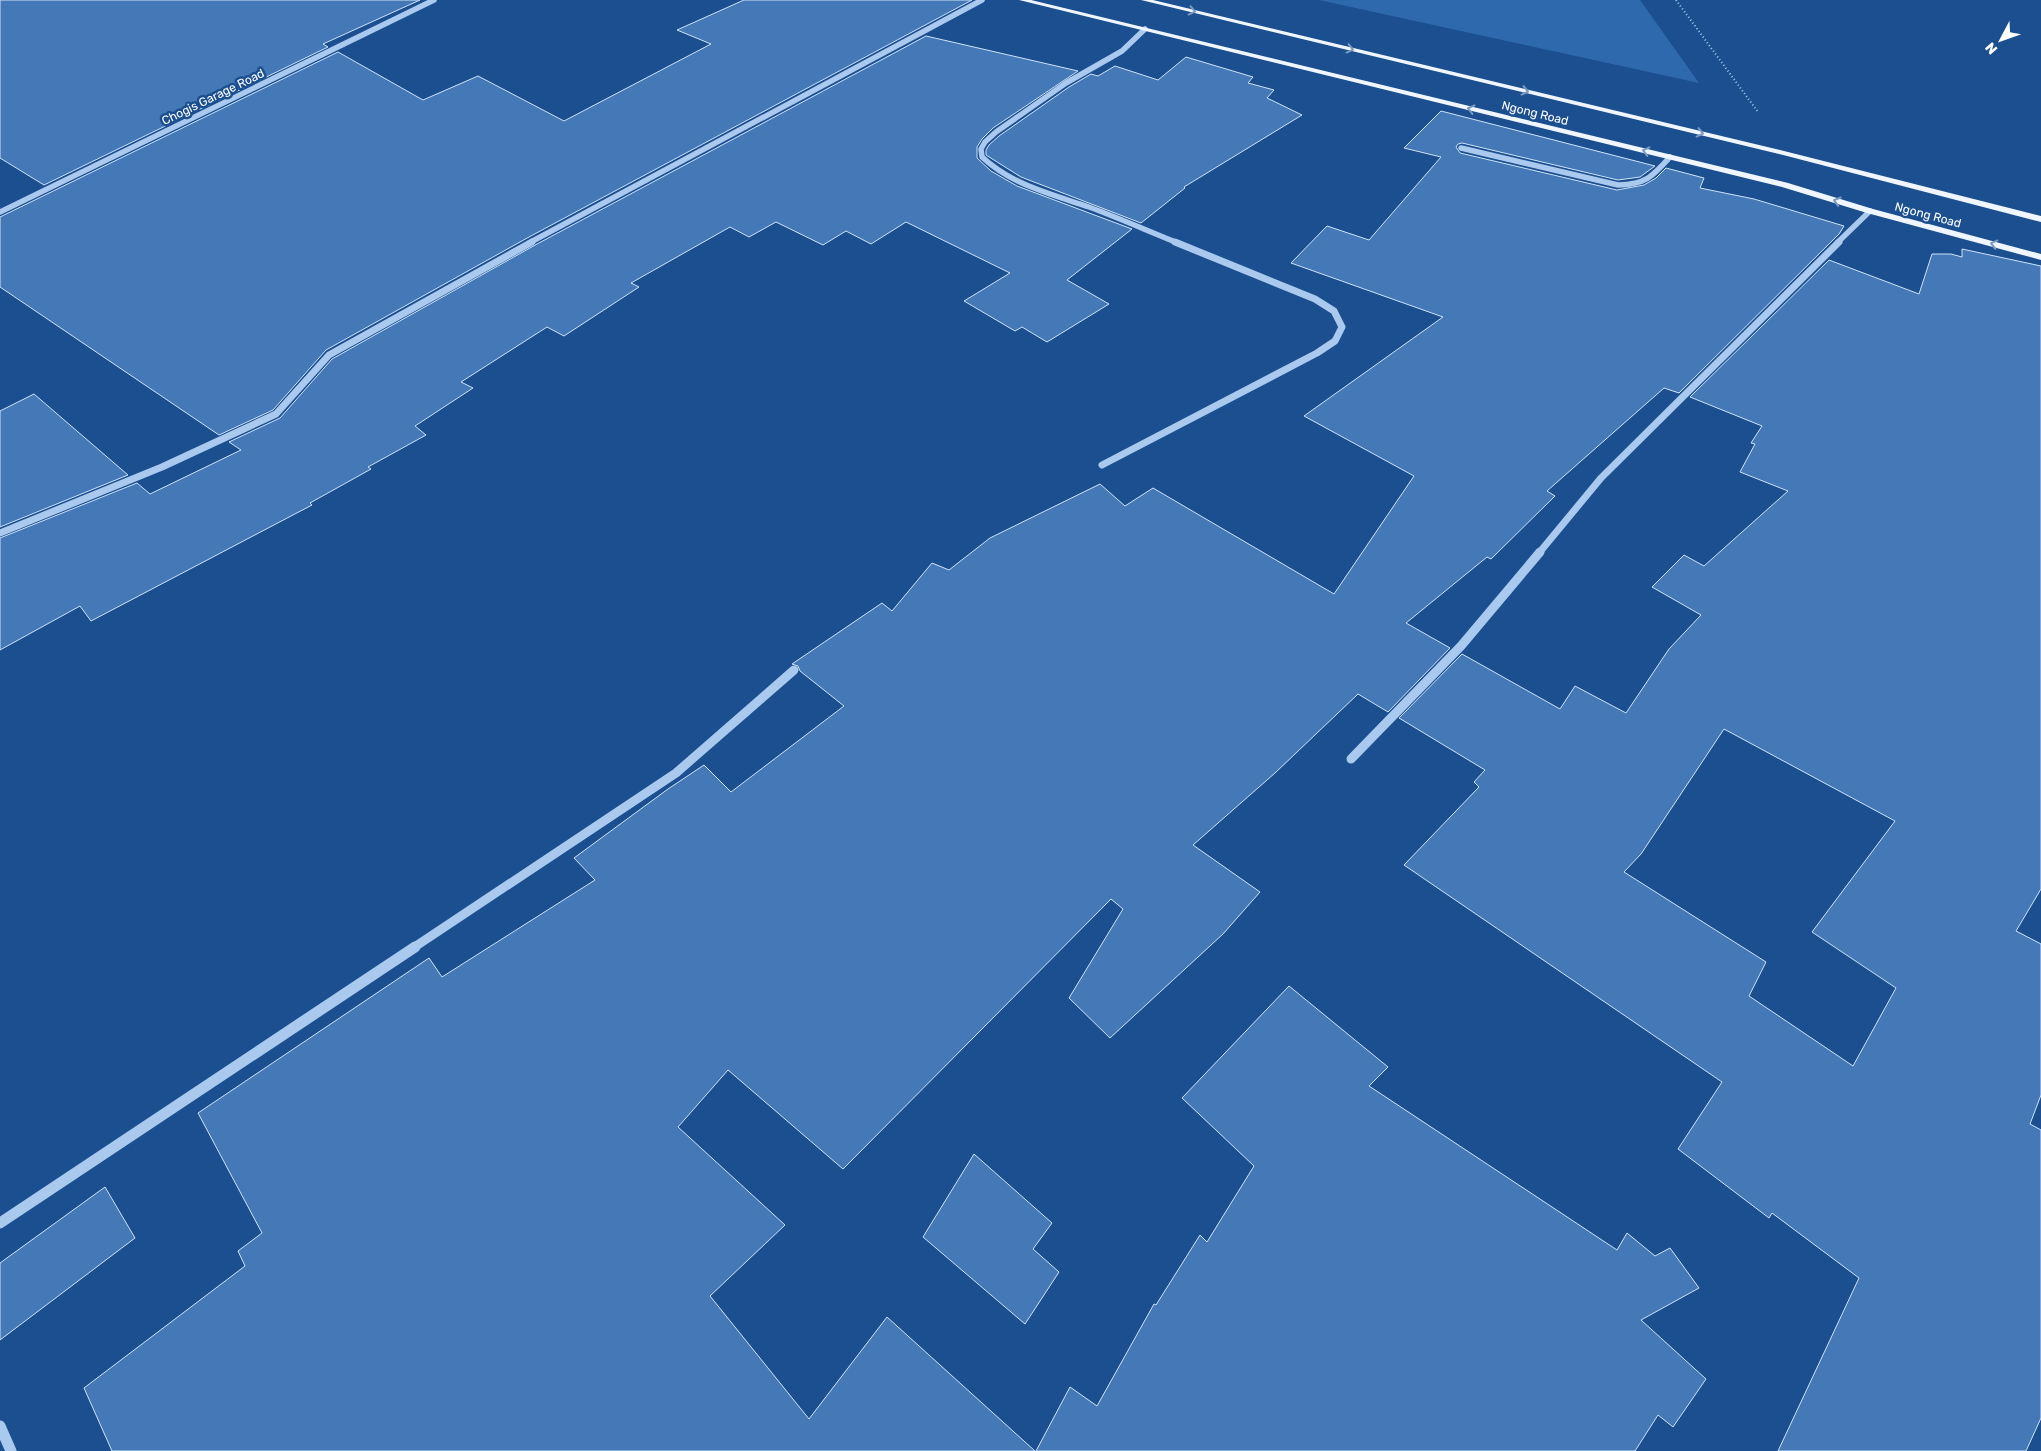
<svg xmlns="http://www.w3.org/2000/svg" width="2041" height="1451" font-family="Rubik,sans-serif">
	<rect width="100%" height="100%" fill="#1b4f8f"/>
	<!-- green -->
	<path fill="#2e69ad" d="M 1319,0 L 1640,0 L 1699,83 Z"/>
	<!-- building -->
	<g fill="#4478b7" stroke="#cfe3fa" fill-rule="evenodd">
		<path d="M 0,0 L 420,0 L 323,44 L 328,47 L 44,185 L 0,158 Z"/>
		<path d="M 744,0 L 972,0 L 529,237 L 326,350 L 273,410 L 219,435 L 0,287 L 0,217 L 338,52 L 423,100 L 478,76 L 564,121 L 711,44 L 677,30 Z"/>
		<path d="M 926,36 L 1078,71 L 993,128 L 982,139 L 977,147 L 977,158 L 991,171 L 1017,186 L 1132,229 L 1067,280 L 1109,304 L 1047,342 L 1022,327 L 1015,331 L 964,301 L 1010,273 L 906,222 L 871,244 L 846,231 L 823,245 L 776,222 L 749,237 L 730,227 L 631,283 L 639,287 L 564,336 L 547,327 L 461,382 L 473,388 L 415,426 L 426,435 L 368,467 L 371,469 L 310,503 L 312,505 L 91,621 L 80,606 L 0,650 L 0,538 L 137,483 L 150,494 L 241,450 L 229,442 L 280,418 L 332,359 L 537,244 Z"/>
		<path d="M 1186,57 L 1253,77 L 1248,83 L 1274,90 L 1267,98 L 1302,115 L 1184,187 L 1185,188 L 1141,223 L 1021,177 L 986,155 L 986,150 L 989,145 L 999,136 L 1069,87 L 1091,74 L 1098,76 L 1115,66 L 1158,80 Z"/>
		<path d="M 1441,111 L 1655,166 L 1640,177 L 1618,180 L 1462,143 L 1458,144 L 1456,147 L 1460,153 L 1617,190 L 1644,185 L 1656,178 L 1666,168 L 1704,178 L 1700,188 L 1754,199 L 1844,226 L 1839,234 L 1679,393 L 1664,388 L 1547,491 L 1555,496 L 1491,559 L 1487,557 L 1406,623 L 1450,648 L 1388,712 L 1358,694 L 1275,773 L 1193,845 L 1260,892 L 1223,934 L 1110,1038 L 1069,998 L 1123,909 L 1111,899 L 843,1169 L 728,1070 L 678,1127 L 785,1225 L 710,1296 L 809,1419 L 887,1317 L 1035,1451 L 112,1451 L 84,1388 L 245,1266 L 238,1251 L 262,1233 L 198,1113 L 429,958 L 442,977 L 595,880 L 574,858 L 668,789 L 704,765 L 731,792 L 844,706 L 800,671 L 798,666 L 792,664 L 882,603 L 892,611 L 932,563 L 949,570 L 990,538 L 1100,484 L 1125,506 L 1153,488 L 1334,594 L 1414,476 L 1304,416 L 1443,317 L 1291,263 L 1327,226 L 1369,240 L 1441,157 L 1404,148 Z"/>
		<path d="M 1962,249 L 2041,266 L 2041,889 L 2016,931 L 2041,944 L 2041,1095 L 2030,1124 L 2041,1130 L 2041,1418 L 2026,1451 L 1778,1451 L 1859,1278 L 1772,1213 L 1769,1218 L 1678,1149 L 1722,1082 L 1404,865 L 1479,787 L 1474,782 L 1485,770 L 1399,718 L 1462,654 L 1560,709 L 1575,686 L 1626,713 L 1669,649 L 1701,615 L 1652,587 L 1684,555 L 1704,566 L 1788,491 L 1740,472 L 1755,444 L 1751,443 L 1762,426 L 1690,397 L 1829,260 L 1919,294 L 1932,254 L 1951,254 L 1962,257 ZM 1724,729 L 1895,821 L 1812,932 L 1896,988 L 1853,1066 L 1749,996 L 1766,962 L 1624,872 L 1641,854 Z"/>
		<path d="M 34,394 L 128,475 L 0,527 L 0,411 Z"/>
		<path d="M 1289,986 L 1388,1067 L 1369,1086 L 1617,1250 L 1627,1233 L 1655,1256 L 1670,1248 L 1699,1288 L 1641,1320 L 1706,1379 L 1673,1427 L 1658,1415 L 1635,1451 L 1036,1451 L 1070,1387 L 1097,1406 L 1154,1304 L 1156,1305 L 1200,1235 L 1207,1242 L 1254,1166 L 1182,1098 Z"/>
		<path d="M 974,1154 L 1052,1223 L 1033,1249 L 1059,1272 L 1025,1324 L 923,1237 Z"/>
		<path d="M 105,1187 L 135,1238 L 0,1340 L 0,1263 Z"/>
	</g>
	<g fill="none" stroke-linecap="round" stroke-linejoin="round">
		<!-- path -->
		<path stroke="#a9c9ee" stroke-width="2" stroke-dasharray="1 2.5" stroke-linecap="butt" d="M 1676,0 L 1758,112"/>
		<!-- minor-far3 -->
		<g stroke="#a9c9ee" stroke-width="5.5">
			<path d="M 1145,29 L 1122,51 L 1066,83 L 996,132 L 985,142 L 981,149 L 982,157 C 1012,185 1051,194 1089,207 C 1119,218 1148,231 1178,243"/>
			<path d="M 1461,148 L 1618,185 C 1646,184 1652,177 1670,157"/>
			<path d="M 0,212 L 434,0"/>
			<path d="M 529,243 L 982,0"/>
			<path d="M 1837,243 L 1870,211"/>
		</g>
		<!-- minor-far2 -->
		<g stroke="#a9c9ee" stroke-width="7">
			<path d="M 1102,465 L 1317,353 L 1335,341 L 1342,327 L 1334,311 L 1315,299 L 1175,242"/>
			<path d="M 0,533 L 162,467 L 276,414 L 329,355 L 532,242"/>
			<path d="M 1539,553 L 1601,478 L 1839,242"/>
		</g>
		<!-- minor-far1 -->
		<g stroke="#a9c9ee" stroke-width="9">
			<path d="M 1351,759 L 1461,646 L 1540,552"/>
			<path d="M 413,948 L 676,773 L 794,670"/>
		</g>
		<!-- minor -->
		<g stroke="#a9c9ee" stroke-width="11">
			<path d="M 0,1223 L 415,947"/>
			<path d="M 0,1426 L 11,1451"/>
		</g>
		<!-- major -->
		<g fill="#f0f6ff" fill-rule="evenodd">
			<path d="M 1019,0 L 1031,0 L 1788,183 L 1873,209 L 2041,254 L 2041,260 L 1867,213 L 1782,187 Z"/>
			<path d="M 1141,0 L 1153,0 L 1788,152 L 2041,216 L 2041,222 L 1787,156 Z"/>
		</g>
	</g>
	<!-- one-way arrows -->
	<defs><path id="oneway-chevron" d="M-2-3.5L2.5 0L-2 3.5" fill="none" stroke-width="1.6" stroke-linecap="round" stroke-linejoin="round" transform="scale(1.25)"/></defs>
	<g stroke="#7b9ac1">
		<use href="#oneway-chevron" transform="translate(1192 11) rotate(13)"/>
		<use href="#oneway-chevron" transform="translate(1350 49) rotate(13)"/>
		<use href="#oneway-chevron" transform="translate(1525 91) rotate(13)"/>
		<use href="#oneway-chevron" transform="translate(1471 109) rotate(-166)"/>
		<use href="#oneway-chevron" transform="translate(1700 133) rotate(13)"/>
		<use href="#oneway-chevron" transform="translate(1646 151) rotate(-166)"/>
		<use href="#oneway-chevron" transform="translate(1837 201) rotate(-163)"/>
		<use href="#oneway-chevron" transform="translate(1994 244) rotate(-165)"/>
	</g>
	<g text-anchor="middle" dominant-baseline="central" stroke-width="5" stroke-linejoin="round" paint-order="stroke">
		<!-- far-street labels -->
		<g font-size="12" fill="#fff" stroke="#1b4f8f">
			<text transform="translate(213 97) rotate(-26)">Chogis Garage Road</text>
			<text transform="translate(1535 113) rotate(14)">Ngong Road</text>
			<text transform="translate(1928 215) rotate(15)">Ngong Road</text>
		</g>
	</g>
	<!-- north arrow -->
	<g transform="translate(2001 40) rotate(229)" stroke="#1b4f8f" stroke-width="4" paint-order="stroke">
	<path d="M0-4L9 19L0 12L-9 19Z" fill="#ffffff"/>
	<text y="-8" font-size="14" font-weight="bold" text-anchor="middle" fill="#ffffff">N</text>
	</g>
</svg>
